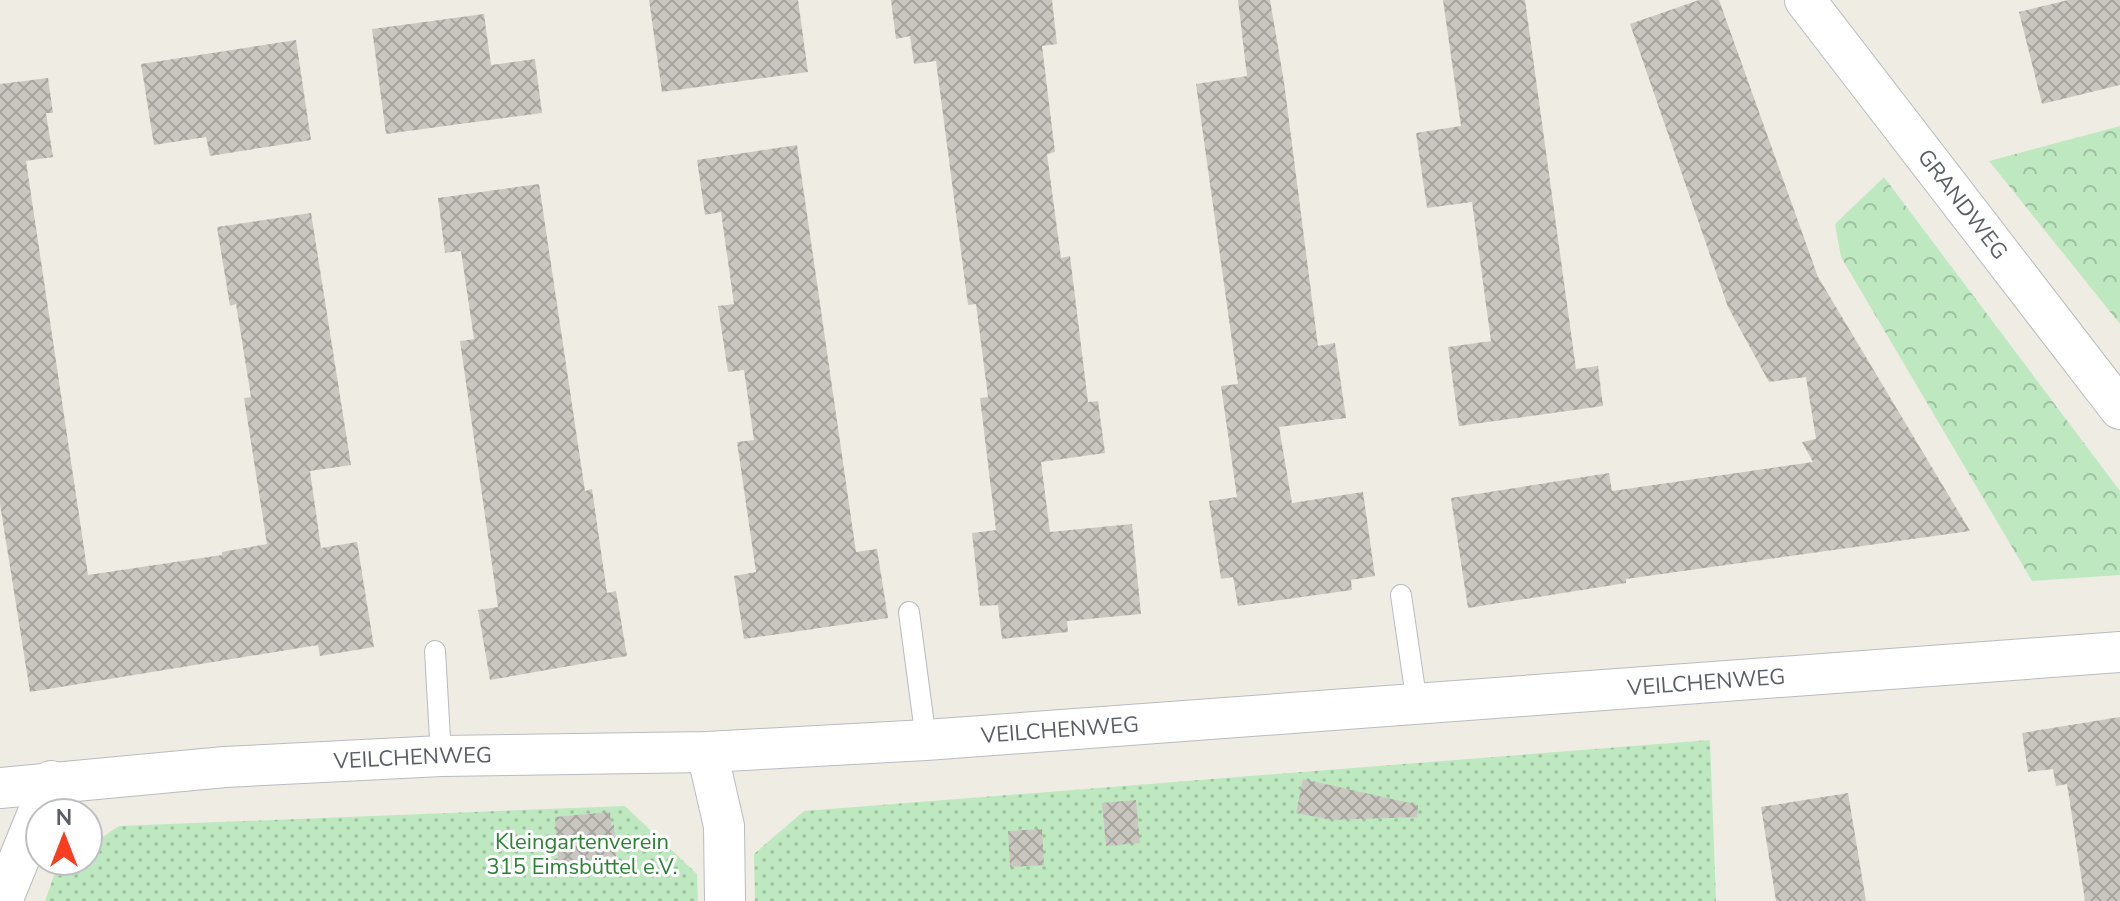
<svg xmlns="http://www.w3.org/2000/svg" width="2120" height="901" font-family="'Nunito Sans',sans-serif">
	<defs>
		<pattern id="grass-dots" width="8" height="8" patternUnits="userSpaceOnUse" patternTransform="scale(2)"><rect width="8" height="8" fill="#bee9c0"/><path d="M2 2h.1M6 6h.1" fill="none" stroke="#9dc0a0" stroke-width="1.8" stroke-linecap="round"/></pattern>
		<pattern id="park-crowns" width="20" height="18" patternUnits="userSpaceOnUse" patternTransform="scale(2)"><rect width="20" height="18" fill="#bee9c0"/><path d="M2 6a3 3 0 1 1 6 0M12 15a3 3 0 1 1 6 0" fill="none" stroke="#9dc0a0"/></pattern>
		<pattern id="building-cross-hatch" width="8" height="8" patternUnits="userSpaceOnUse" patternTransform="scale(2)"><rect width="8" height="8" fill="#cac7c0"/><path d="M0 0l8 8M0 8l8-8" fill="none" stroke="#a7a5a0"/></pattern>
	</defs>
	<rect width="100%" height="100%" fill="#efede3"/>
	<!-- grass -->
	<g fill="url(#grass-dots)">
		<path d="M 1710,740 L 1716,901 L 755,901 L 754,854 L 804,811 Z"/>
		<path d="M 625,806 L 697,874 L 698,901 L 45,901 C 57,871 52,861 88,861 L 88,847 L 119,826 Z"/>
	</g>
	<!-- park -->
	<g fill="url(#park-crowns)">
		<path d="M 2120,126 L 2120,324 L 1989,161 Z"/>
		<path d="M 1884,177 L 2120,491 L 2120,575 L 2032,581 L 1841,257 L 1835,224 Z"/>
	</g>
	<!-- building -->
	<g fill="url(#building-cross-hatch)">
		<path d="M 649,0 L 798,0 L 808,72 L 662,92 Z"/>
		<path d="M 891,0 L 1052,0 L 1057,44 L 1042,46 L 1055,152 L 1047,154 L 1061,258 L 1070,256 L 1088,402 L 1098,401 L 1105,453 L 1041,462 L 1050,532 L 1132,524 L 1141,614 L 1067,621 L 1068,632 L 1002,639 L 998,605 L 980,606 L 972,533 L 996,530 L 980,398 L 988,397 L 976,304 L 968,305 L 936,61 L 914,64 L 910,36 L 896,39 Z"/>
		<path d="M 1238,0 L 1270,0 L 1284,82 L 1318,346 L 1335,343 L 1346,418 L 1279,427 L 1292,503 L 1363,492 L 1375,576 L 1351,580 L 1352,590 L 1238,606 L 1233,577 L 1221,579 L 1209,501 L 1237,497 L 1221,386 L 1238,384 L 1196,84 L 1247,76 Z"/>
		<path d="M 1443,0 L 1525,0 L 1576,369 L 1598,366 L 1603,406 L 1459,426 L 1448,347 L 1491,341 L 1472,202 L 1427,208 L 1416,133 L 1461,126 Z"/>
		<path d="M 1699,0 L 1719,0 L 1818,277 L 1970,531 L 1626,579 L 1626,583 L 1468,608 L 1451,498 L 1609,473 L 1612,491 L 1813,462 L 1802,442 L 1816,439 L 1806,377 L 1769,382 L 1728,307 L 1630,24 Z"/>
		<path d="M 2068,0 L 2120,0 L 2120,85 L 2042,104 L 2019,12 Z"/>
		<path d="M 484,14 L 491,65 L 535,59 L 542,113 L 386,134 L 372,29 Z"/>
		<path d="M 296,40 L 311,140 L 210,156 L 206,137 L 154,145 L 141,64 Z"/>
		<path d="M 48,78 L 53,113 L 46,113 L 53,157 L 26,161 L 88,575 L 222,555 L 222,552 L 267,544 L 244,398 L 251,397 L 236,304 L 230,306 L 217,227 L 311,213 L 351,465 L 310,471 L 321,548 L 357,542 L 374,647 L 320,656 L 318,645 L 30,692 L 0,504 L 0,84 Z"/>
		<path d="M 797,145 L 856,552 L 877,549 L 888,618 L 744,639 L 734,576 L 756,572 L 737,442 L 754,440 L 744,370 L 728,372 L 718,306 L 734,304 L 721,212 L 705,215 L 697,160 Z"/>
		<path d="M 539,184 L 585,491 L 592,489 L 607,593 L 616,591 L 627,656 L 490,680 L 478,610 L 498,607 L 460,341 L 474,339 L 461,251 L 445,253 L 438,198 Z"/>
		<path d="M 2120,717 L 2120,901 L 2085,901 L 2067,784 L 2056,786 L 2053,769 L 2028,772 L 2022,733 Z"/>
		<path d="M 1303,779 L 1418,805 L 1417,817 L 1332,820 L 1296,813 Z"/>
		<path d="M 1848,793 L 1866,901 L 1776,901 L 1761,807 Z"/>
		<path d="M 1136,800 L 1140,843 L 1106,846 L 1102,803 Z"/>
		<path d="M 610,812 L 611,825 L 614,825 L 616,858 L 558,863 L 555,817 Z"/>
		<path d="M 1042,829 L 1044,865 L 1010,867 L 1008,831 Z"/>
	</g>
	<g fill="none" stroke-linecap="round" stroke-linejoin="round">
		<defs>
			<g id="service">
				<path d="M 1401,595 L 1417,704"/>
				<path d="M 909,612 L 926,740"/>
				<path d="M 435,651 L 441,756"/>
			</g>
			<g id="minor">
				<path id="s1" d="M 1805,0 L 2120,409"/>
				<path d="M 707,752 L 724,826 L 725,901"/>
				<path id="s2" d="M 0,788 L 225,767 L 441,756 L 707,752 L 926,740 L 2120,652"/>
				<path d="M 2,901 L 51,781"/>
			</g>
		</defs>
		<!-- service casing -->
		<use href="#service" stroke="#b8bbc0" stroke-width="22"/>
		<!-- minor casing -->
		<use href="#minor" stroke="#b8bbc0" stroke-width="42"/>
		<!-- service -->
		<use href="#service" stroke="#fff" stroke-width="20"/>
		<!-- minor -->
		<use href="#minor" stroke="#fff" stroke-width="40"/>
	</g>
	<g text-anchor="middle" dominant-baseline="central" stroke-width="6" stroke-linejoin="round" paint-order="stroke">
		<!-- street labels -->
		<g font-size="22" fill="#5b5f65" stroke="#fff">
			<text stroke="none"><textPath href="#s1" startOffset="258">GRANDWEG</textPath></text>
			<text stroke="none"><textPath href="#s2" startOffset="1710">VEILCHENWEG</textPath></text>
			<text stroke="none"><textPath href="#s2" startOffset="1062">VEILCHENWEG</textPath></text>
			<text stroke="none"><textPath href="#s2" startOffset="414">VEILCHENWEG</textPath></text>
		</g>
		<!-- park labels -->
		<g font-size="22" fill="#2d8236" stroke="#fff">
			<text x="582" y="842">Kleingartenverein<tspan x="582" dy="25">315 Eimsbüttel e.V.</tspan></text>
		</g>
	</g>
	<!-- north arrow -->
	<g transform="translate(64 837)"><circle r="38" fill="#ffffff" stroke="#bdbfc1" stroke-width="2"/>
	<path d="M0-6L14 30L0 20L-14 30Z" fill="#f73e21"/>
	<text y="-12" font-size="22" font-weight="bold" text-anchor="middle" fill="#5b5f65">N</text>
	</g>
</svg>
